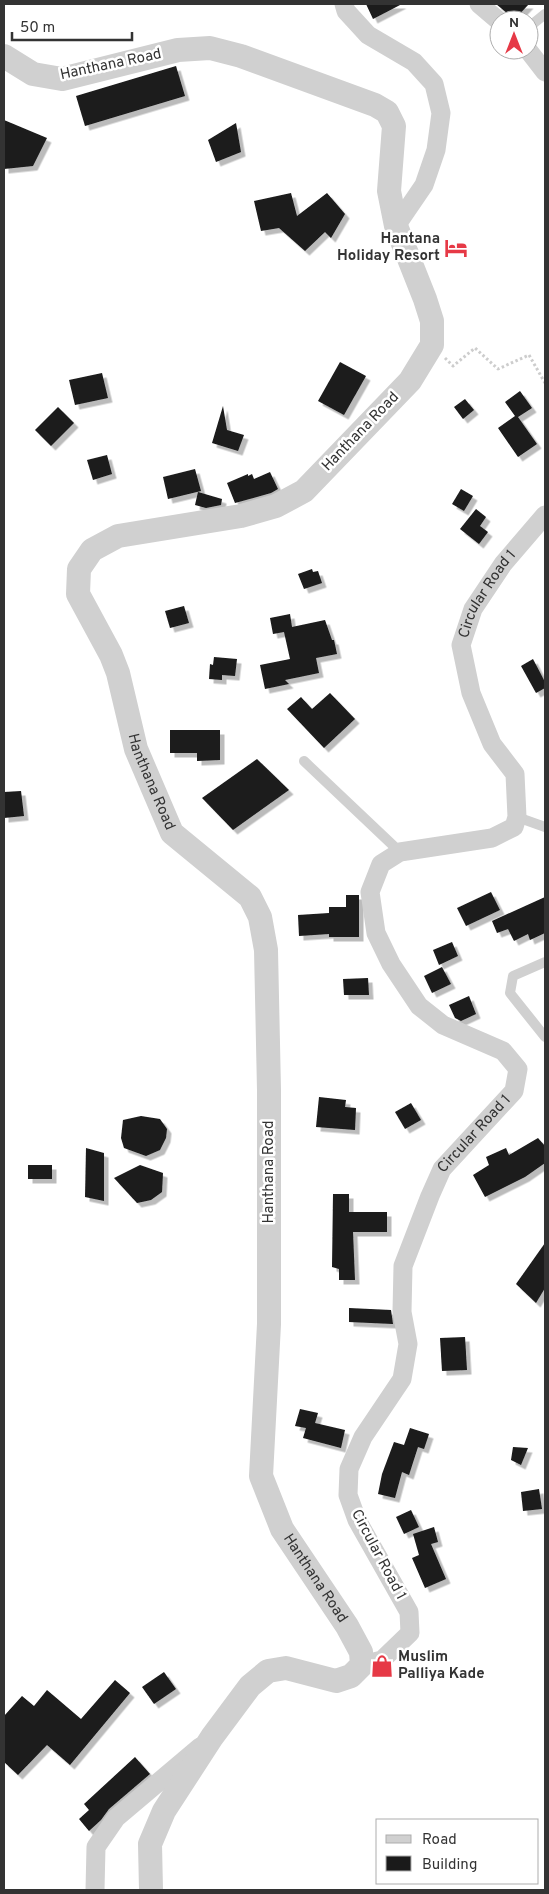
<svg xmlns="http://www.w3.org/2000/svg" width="549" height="1894" font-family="Overpass,sans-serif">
	<defs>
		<filter id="shadow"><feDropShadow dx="4.5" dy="4.5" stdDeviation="0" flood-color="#0004"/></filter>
	</defs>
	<rect width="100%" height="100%" fill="#fff"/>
	<!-- building -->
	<g fill="#1a1a1a" filter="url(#shadow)">
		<path d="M 366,4 L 402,4 L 373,19 Z"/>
		<path d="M 496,4 L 529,4 L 514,20 L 510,19 L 507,13 Z"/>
		<path d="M 176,66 L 185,96 L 85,126 L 76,96 Z"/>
		<path d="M 4,120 L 47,138 L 33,166 L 4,169 Z"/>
		<path d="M 236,123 L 241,152 L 216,162 L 208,140 Z"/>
		<path d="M 291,193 L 297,216 L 327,193 L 345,214 L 331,238 L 325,232 L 305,251 L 279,228 L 261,231 L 254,201 Z"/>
		<path d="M 340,362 L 366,376 L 344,415 L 318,401 Z"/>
		<path d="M 102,373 L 108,398 L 75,405 L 69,380 Z"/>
		<path d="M 520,391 L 532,408 L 518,417 L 537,444 L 518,457 L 498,428 L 515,416 L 505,402 Z"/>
		<path d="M 465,399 L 474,410 L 463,419 L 454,407 Z"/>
		<path d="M 223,406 L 227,430 L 244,435 L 238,451 L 212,443 Z"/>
		<path d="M 58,407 L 74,423 L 51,446 L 35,430 Z"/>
		<path d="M 107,455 L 112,474 L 93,480 L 87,460 Z"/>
		<path d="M 195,469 L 201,491 L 168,499 L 163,477 Z"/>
		<path d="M 270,472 L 278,489 L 271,493 L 235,503 L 227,483 L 248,474 L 248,476 L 252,474 L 254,479 Z"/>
		<path d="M 461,489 L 473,496 L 464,511 L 452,504 Z"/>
		<path d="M 198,492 L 222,499 L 221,505 L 206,508 L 195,505 Z"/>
		<path d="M 476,509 L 486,517 L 480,526 L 488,532 L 479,544 L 460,529 Z"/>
		<path d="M 312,569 L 313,572 L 318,571 L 322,583 L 304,589 L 298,574 Z"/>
		<path d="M 184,606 L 189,623 L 170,628 L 165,611 Z"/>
		<path d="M 290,614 L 292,627 L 325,620 L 332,640 L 334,640 L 337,654 L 316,658 L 319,673 L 285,680 L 289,684 L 265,689 L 260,665 L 290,659 L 284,632 L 273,634 L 270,618 Z"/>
		<path d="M 214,657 L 237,659 L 235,676 L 222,675 L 222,680 L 209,679 L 210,664 L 213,665 Z"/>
		<path d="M 533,659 L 545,682 L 545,688 L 536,693 L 521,666 Z"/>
		<path d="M 330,693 L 355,719 L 324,748 L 287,709 L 301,697 L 312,709 Z"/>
		<path d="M 170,730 L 220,730 L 220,760 L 197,761 L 197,753 L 170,753 Z"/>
		<path d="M 257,759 L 289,790 L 233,830 L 202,798 Z"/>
		<path d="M 21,791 L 24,816 L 4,818 L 4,792 Z"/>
		<path d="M 491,892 L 500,910 L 466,926 L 457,908 Z"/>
		<path d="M 346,895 L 359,895 L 359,937 L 329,937 L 329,934 L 299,936 L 298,915 L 329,913 L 329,907 L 346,907 Z"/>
		<path d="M 545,897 L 545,933 L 530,940 L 528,934 L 514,941 L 508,929 L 497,933 L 492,921 Z"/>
		<path d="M 452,942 L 458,956 L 439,965 L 433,950 Z"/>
		<path d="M 442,967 L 451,984 L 432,993 L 424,976 Z"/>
		<path d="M 368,978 L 369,995 L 344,995 L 343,979 Z"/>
		<path d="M 469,996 L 476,1014 L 461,1021 L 455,1018 L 449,1005 Z"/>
		<path d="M 319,1097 L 346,1100 L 345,1107 L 356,1108 L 355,1130 L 316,1127 Z"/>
		<path d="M 411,1103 L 421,1120 L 405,1129 L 395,1112 Z"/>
		<path d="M 141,1116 L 160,1119 L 167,1129 L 166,1138 L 160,1150 L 146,1156 L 124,1148 L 121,1138 L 123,1120 Z"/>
		<path d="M 538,1138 L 545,1146 L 545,1163 L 525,1177 L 485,1197 L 473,1175 L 489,1165 L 486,1157 L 506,1148 L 509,1155 Z"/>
		<path d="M 86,1148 L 104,1153 L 104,1201 L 85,1197 Z"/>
		<rect x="28" y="1165" width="24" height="14"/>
		<path d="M 140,1165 L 163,1173 L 162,1192 L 151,1200 L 137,1203 L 114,1178 Z"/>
		<path d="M 333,1194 L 349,1194 L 349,1212 L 387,1212 L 387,1232 L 353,1232 L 355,1280 L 339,1280 L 339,1269 L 332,1267 Z"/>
		<path d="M 545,1243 L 545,1288 L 536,1303 L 516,1284 Z"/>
		<path d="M 349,1308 L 391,1310 L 393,1324 L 349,1322 Z"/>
		<path d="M 465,1337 L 467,1370 L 442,1371 L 440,1338 Z"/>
		<path d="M 300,1409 L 318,1413 L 315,1423 L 345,1430 L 341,1448 L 303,1438 L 306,1428 L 295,1426 Z"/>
		<path d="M 410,1428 L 429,1434 L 424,1449 L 418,1447 L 409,1475 L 402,1472 L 395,1498 L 378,1494 L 382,1474 L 394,1442 L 404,1445 Z"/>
		<path d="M 513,1447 L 528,1448 L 521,1465 L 511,1460 Z"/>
		<path d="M 539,1489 L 542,1509 L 523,1511 L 521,1492 Z"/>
		<path d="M 411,1510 L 419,1527 L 404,1534 L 396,1517 Z"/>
		<path d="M 434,1527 L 438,1542 L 431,1544 L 446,1579 L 425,1588 L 412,1558 L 419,1555 L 413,1534 Z"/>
		<path d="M 164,1672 L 176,1689 L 154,1704 L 142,1687 Z"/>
		<path d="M 115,1680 L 130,1693 L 70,1765 L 47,1745 L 18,1775 L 4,1762 L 4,1716 L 22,1696 L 34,1706 L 47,1690 L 81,1719 Z"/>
		<path d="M 135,1757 L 150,1774 L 109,1809 L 101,1820 L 89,1831 L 79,1819 L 89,1810 L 84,1804 Z"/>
	</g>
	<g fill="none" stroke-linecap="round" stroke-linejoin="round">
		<!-- path -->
		<path stroke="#cdcdcd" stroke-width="3" stroke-dasharray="2.5 2.5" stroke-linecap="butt" d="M 445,358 L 453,366 L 475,348 L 498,369 L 529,355 L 545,383"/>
		<!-- service -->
		<g stroke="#d0d0d0" stroke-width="10">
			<path d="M 529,27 L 545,14"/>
			<path d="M 304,761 L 400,852"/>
			<path d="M 517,817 L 545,827"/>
			<path d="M 545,962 L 513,976 L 510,993 L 545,1037"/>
		</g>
		<!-- minor -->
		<g stroke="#d0d0d0" stroke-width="19">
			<path d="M 344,4 L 346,11 L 368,35 L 414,62 L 434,84 L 441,113 L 436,150 L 424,185 L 396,226"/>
			<path d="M 479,4 L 499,21"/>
			<path d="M 528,50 L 545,72"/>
			<path id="s1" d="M 362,1665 L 382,1660 L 410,1633 L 409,1612 L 357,1520 L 348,1495 L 349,1469 L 363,1437 L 402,1379 L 408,1344 L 402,1312 L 403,1266 L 430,1196 L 442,1169 L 514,1091 L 518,1069 L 503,1051 L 443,1025 L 419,1006 L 391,964 L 376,933 L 370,892 L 381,864 L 400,852 L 492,838 L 514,827 L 517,817 L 515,774 L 492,744 L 471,693 L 461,645 L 473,609 L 503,564 L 545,515"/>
			<path d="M 95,1890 L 96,1847 L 116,1818 L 200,1747"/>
		</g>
		<!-- tertiary -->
		<path stroke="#d0d0d0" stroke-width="24" id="s2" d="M 4,56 L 33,74 L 62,79 L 178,50 L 210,48 L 241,56 L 375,105 L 387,112 L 394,126 L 389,191 L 396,226 L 425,299 L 432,321 L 432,345 L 410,381 L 304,491 L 276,506 L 241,516 L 118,536 L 92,550 L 79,569 L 78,594 L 111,655 L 118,673 L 136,749 L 172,833 L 250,897 L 260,917 L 266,950 L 269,1090 L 269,1324 L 261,1476 L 282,1529 L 347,1626 L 361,1652 L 362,1665 L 351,1676 L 336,1681 L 286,1668 L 268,1671 L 250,1686 L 212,1737 L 164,1811 L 150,1844 L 151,1890"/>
	</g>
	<!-- icons -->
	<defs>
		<symbol id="hotel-bare" viewBox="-9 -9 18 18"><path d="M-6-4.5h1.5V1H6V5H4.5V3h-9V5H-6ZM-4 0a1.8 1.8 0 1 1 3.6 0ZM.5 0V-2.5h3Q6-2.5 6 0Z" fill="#e63946" stroke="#fff" stroke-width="2.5" paint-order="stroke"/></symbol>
		<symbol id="shop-bare" viewBox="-9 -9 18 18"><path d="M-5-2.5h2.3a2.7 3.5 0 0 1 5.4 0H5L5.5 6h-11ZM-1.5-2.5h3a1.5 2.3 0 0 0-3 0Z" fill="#e63946" stroke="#fff" stroke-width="2.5" paint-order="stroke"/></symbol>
	</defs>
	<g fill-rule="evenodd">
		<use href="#hotel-bare" x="440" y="232" width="32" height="32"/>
		<use href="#shop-bare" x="366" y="1650" width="32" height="32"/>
	</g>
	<g text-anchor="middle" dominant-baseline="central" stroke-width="5" stroke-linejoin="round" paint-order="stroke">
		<!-- street labels -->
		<g font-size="15" fill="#333" stroke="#fff">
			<text transform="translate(111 65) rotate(-12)">Hanthana Road</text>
			<text transform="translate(361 432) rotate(-46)">Hanthana Road</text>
			<text stroke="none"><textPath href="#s1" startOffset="1360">Circular Road 1</textPath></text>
			<text stroke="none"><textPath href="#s2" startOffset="1314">Hanthana Road</textPath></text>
			<text stroke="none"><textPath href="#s1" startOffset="610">Circular Road 1</textPath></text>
			<text transform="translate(269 1172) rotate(-90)">Hanthana Road</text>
			<text transform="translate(378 1555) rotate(62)">Circular Road 1</text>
			<text stroke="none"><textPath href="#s2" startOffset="2169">Hanthana Road</textPath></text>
		</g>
		<!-- poi labels -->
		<g font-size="15" font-weight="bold" fill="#333" stroke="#fff" text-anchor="end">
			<text x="440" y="239">Hantana<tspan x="440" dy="17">Holiday Resort</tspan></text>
			<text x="398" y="1657" text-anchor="start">Muslim<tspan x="398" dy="17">Palliya Kade</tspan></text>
		</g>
	</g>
	<!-- border -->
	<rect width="549" height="1894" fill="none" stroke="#333333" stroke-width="10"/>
	<!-- legend -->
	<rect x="376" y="1819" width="162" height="65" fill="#ffffff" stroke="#adadad"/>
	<rect x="386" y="1835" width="25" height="8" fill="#d0d0d0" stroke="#adadad"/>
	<text x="422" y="1844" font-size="15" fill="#333333">Road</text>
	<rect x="386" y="1856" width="25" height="15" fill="#1a1a1a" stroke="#adadad"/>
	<text x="422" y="1869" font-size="15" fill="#333333">Building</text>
	<!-- north arrow -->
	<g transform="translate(514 35)"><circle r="24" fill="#ffffff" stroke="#adadad"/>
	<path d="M0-4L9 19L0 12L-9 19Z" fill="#e63946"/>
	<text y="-8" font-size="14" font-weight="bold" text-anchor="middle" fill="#333333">N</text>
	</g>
	<!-- scale -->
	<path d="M12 32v8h120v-8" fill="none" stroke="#333333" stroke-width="2.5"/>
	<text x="20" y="32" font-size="15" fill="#333333" stroke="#ffffff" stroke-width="4" paint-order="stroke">50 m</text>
</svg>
